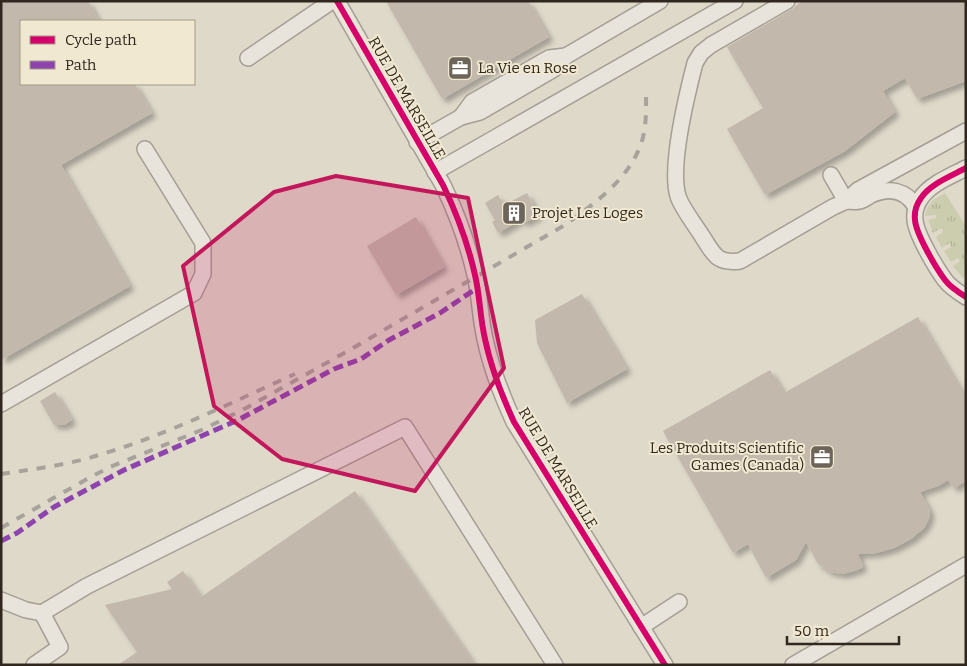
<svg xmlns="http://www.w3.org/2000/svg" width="967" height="666" font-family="Bitter,serif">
	<defs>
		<pattern id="grass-tufts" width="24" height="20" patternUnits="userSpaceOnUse" patternTransform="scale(1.25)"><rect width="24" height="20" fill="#cccdae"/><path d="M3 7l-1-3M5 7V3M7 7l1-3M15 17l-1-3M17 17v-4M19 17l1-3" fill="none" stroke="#b0b095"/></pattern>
		<filter id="shadow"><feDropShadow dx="4.5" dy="4.5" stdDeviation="2.5" flood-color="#0004"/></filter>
	</defs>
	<rect width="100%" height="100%" fill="#dfd9ca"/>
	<!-- grass -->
	<path fill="url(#grass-tufts)" d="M 945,193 L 966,226 L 966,275 L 963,278 L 953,266 L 960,261 L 958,258 L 951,262 L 944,251 L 951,247 L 950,243 L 942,248 L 936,237 L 943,232 L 941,228 L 933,233 L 928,220 L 936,218 L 936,215 L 925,216 C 927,203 935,198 945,193 Z"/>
	<!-- building -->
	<g fill="#c2b8ab" filter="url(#shadow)">
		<path d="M 1,1 L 88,1 L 99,21 L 21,21 L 21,84 L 135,84 L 152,113 L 61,165 L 130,286 L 1,360 Z"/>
		<path d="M 386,1 L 528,1 L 549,37 L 442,99 Z"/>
		<path d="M 802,1 L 966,1 L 966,81 L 917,99 L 905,78 L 883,91 L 895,112 L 845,151 L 765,195 L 727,129 L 763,108 L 727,47 L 792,9 Z"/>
		<path d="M 527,193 L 539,215 L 524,223 L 522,219 L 498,233 L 492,222 L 495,220 L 485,203 L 498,195 L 504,205 Z"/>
		<path d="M 416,217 L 444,267 L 396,295 L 367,246 Z"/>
		<path d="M 582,294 L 627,369 L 567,403 L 537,343 L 535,320 Z"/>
		<path d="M 918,317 L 966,399 L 966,481 L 954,488 L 948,480 L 938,486 L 920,492 L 930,511 L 929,519 L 924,528 L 911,539 L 894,548 L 876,553 L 858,554 L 863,567 L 857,570 L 843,574 L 830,572 L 818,564 L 806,542 L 796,560 L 766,578 L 748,544 L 733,553 L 663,431 L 770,370 L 784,393 Z"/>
		<path d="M 55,392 L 72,420 L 64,425 L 54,425 L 40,401 Z"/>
		<path d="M 355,491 L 475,665 L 118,665 L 137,652 L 105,605 L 172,589 L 167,582 L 183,571 L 201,597 Z"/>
	</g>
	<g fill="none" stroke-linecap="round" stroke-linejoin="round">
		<defs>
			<g id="minor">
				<path d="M 337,1 L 443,185 C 457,214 468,244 475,275 C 480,296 480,318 485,339 C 491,368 502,396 514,422 L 665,665"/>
				<path d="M 787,1 L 711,45 L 701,53 L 695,63 C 687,94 669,166 678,196 C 681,207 696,226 702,236 C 714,254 716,264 740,261 L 833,207 C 838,205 843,202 848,201 C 852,201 857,202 860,201 C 864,200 868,197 871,195 C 889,187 906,190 916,207"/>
				<path d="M 248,58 L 332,1"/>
				<path d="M 461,117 L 472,102 L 549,58 L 566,56"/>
				<path d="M 417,142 L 461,117 L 480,112 L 554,69 L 566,56 L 660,1"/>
				<path d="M 966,168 C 951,176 930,184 921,198 C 916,205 914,212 915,220 C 916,234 936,268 945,280 C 950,287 958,292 966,297"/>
				<path d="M 435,172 L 735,1"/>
				<path d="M 831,175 L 846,201"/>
				<path d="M 846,201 L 858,190 L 966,131"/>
				<path d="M 1,404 L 194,293 L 203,274 L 203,243 L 145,149"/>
				<path d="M 1,600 L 26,610 L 42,613"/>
				<path d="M 641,627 L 679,602"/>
				<path d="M 34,665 L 60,647 L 42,613 L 87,586 L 405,427 L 555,665"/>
				<path d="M 793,665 L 966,565"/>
			</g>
		</defs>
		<!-- minor casing -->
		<use href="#minor" stroke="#a49e94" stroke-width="18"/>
		<!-- minor -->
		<use href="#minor" stroke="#e8e4db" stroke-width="15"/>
		<!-- rail -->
		<g stroke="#a7a39b" stroke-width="4" stroke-dasharray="9 9" stroke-linecap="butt">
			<path d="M 1,474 C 34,469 67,465 99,455 C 167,435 230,403 295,374"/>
			<path d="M 1,528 L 87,479 L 110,467 L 204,429 L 246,408 L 346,352 L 565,225 C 595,203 628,180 641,144 C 647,127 646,107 646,90"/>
		</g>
		<!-- quiet -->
		<path stroke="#8e44ad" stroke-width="5" stroke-dasharray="10 5" stroke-linecap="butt" d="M 1,541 L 17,533 L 54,507 L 124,470 L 238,420 L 334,369 L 361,359 L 389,340 L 440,313 L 477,288"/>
		<defs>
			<g id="cycleway">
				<path d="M 337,1 L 443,185 C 457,214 468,244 475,275 C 480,296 480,318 485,339 C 491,368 502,396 514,422 L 665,665"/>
				<path d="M 966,168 C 951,176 930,184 921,198 C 916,205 914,212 915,220 C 916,234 936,268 945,280 C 950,287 958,292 966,297"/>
			</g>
		</defs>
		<!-- cycleway casing -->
		<use href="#cycleway" stroke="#f0e8d0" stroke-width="9"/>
		<!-- cycleway -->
		<use href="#cycleway" stroke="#d6006c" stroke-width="6"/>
	</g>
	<!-- marked area -->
	<path fill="#c2185b" fill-opacity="0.2" stroke="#c2185b" stroke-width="4" stroke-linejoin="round" d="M 336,176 L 468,198 L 504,368 L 415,491 L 282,459 L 214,406 L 183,266 L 274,192 Z"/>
	<!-- icons -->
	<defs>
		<symbol id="office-square" viewBox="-11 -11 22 22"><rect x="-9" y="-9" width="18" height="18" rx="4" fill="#6d655a" stroke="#f0e8d0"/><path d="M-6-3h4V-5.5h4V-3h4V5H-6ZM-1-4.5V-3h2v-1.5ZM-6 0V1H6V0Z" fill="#fff"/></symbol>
		<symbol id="building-square" viewBox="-11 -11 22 22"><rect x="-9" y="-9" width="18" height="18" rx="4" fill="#6d655a" stroke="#f0e8d0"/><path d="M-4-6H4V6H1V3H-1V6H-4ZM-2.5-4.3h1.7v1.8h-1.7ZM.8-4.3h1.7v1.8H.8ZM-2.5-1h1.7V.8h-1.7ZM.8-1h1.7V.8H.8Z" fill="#fff"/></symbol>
	</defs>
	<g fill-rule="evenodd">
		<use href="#office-square" x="446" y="54" width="28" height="28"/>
		<use href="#building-square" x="500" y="199" width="28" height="28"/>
		<use href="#office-square" x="808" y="443" width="28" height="28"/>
	</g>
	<g text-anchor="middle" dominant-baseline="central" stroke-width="4" stroke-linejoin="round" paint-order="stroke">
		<!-- poi labels -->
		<g font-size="15" fill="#30271e" stroke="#f0e8d0" text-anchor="start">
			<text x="478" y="68">La Vie en Rose</text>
			<text x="532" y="213">Projet Les Loges</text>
			<text x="804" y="448" text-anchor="end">Les Produits Scientific<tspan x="804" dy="17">Games (Canada)</tspan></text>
		</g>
		<!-- street labels -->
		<g font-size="15" fill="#30271e" stroke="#f0e8d0">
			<text transform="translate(407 98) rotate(60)">RUE DE MARSEILLE</text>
			<text transform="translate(558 468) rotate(59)">RUE DE MARSEILLE</text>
		</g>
	</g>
	<!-- border -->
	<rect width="967" height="666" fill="none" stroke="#30271e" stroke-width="5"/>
	<!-- legend -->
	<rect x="20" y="20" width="175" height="65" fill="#f0e8d0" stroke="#a39b89"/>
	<rect x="30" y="36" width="25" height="8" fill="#d6006c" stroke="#a39b89"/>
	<text x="65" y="45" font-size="15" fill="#30271e">Cycle path</text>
	<rect x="30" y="61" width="25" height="8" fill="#8e44ad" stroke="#a39b89"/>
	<text x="65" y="70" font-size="15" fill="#30271e">Path</text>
	<!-- scale -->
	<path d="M787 636v8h112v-8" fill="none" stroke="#30271e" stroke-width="2.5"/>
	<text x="794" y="636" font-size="15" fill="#30271e" stroke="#f0e8d0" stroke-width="4" paint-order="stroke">50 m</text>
</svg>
